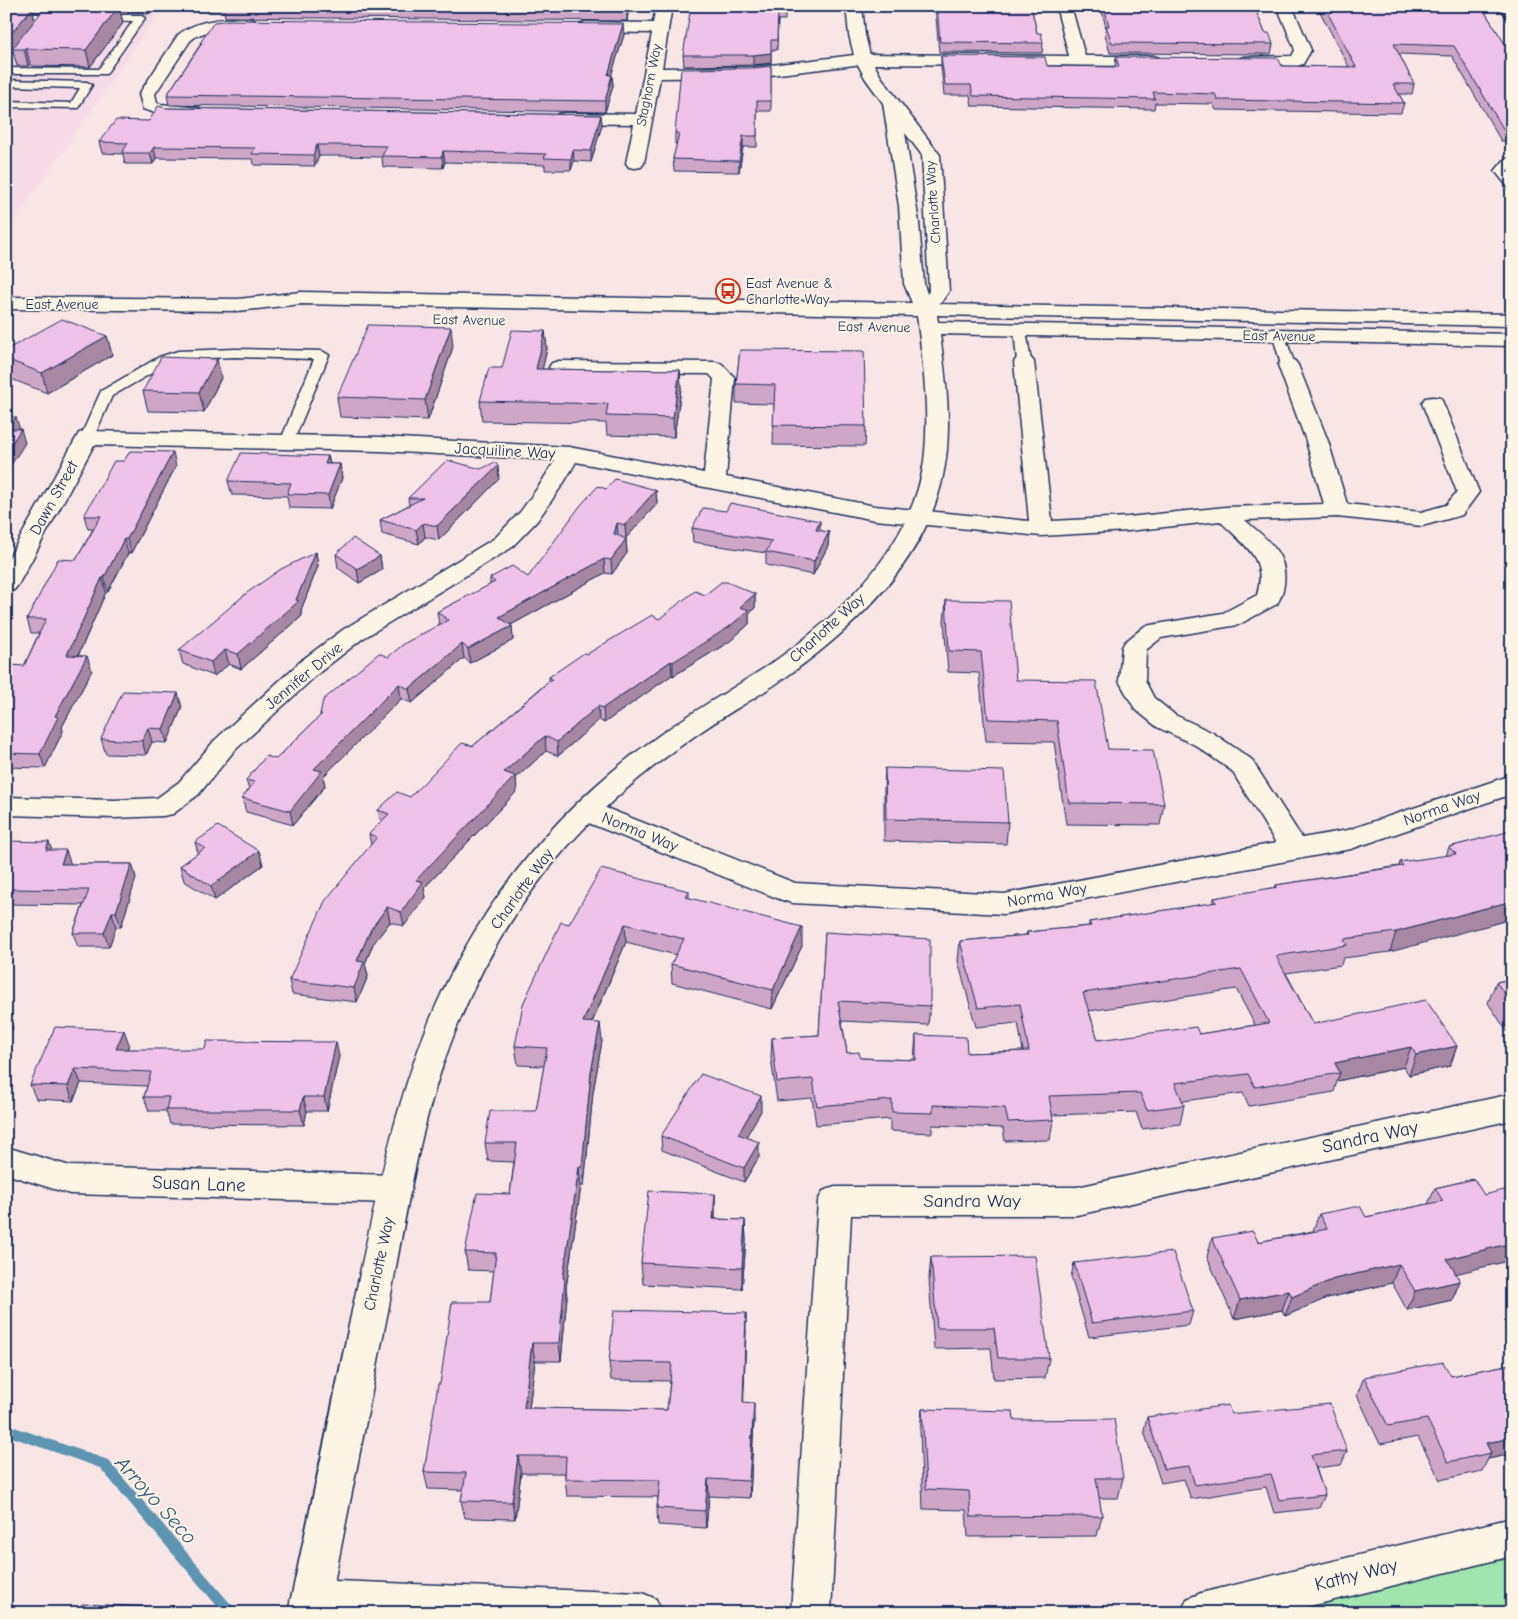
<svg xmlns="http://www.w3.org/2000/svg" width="1518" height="1619" font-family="'Comic Neue',sans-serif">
	<rect width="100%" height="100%" fill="#f8e6e6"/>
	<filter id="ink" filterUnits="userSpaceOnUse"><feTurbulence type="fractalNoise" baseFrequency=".02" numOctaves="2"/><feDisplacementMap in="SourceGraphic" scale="10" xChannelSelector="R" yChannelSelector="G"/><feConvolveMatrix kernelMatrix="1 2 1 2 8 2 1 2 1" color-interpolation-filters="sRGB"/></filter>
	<g filter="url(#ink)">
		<!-- built -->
		<path fill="#f5dbe6" d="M 6,6 L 164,6 L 6,233 Z"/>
		<!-- green -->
		<path fill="#a0e4af" stroke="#5e8a86" d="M 1512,1537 L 1512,1613 L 1201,1613 Z"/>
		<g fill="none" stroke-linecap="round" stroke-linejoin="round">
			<!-- stream -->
			<path fill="#5d94b1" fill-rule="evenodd" d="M 6,1424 L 108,1460 L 235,1609 L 237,1613 L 223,1613 L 100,1468 L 6,1435 Z"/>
			<defs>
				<g id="lane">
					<path d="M 6,14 L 61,14 L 66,17 L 61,20 L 6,20 Z"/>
					<path d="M 97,15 L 140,15 L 145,18 L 106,74 L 6,74 L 6,68 L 99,69 L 133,21 L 94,20 L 94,16 Z"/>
					<path d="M 6,80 L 87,82 L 92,85 L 78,108 L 6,107 L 6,101 L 71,103 L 80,88 L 6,86 Z"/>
					<path d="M 1512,158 L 1512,165 L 1507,171 L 1512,177 L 1512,188 L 1508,187 L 1495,171 L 1505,159 Z"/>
					<path d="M 1020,326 L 1026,330 L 1031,362 L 1024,366 L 1017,362 L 1014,330 Z"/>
					<path d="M 1279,332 L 1285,336 L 1295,365 L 1293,368 L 1283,368 L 1281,365 L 1273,336 Z"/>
					<path d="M 235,349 L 322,351 L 329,355 L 292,445 L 282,445 L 280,442 L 314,359 L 235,357 L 180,359 L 169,363 L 112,396 L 92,441 L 87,442 L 80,438 L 101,391 L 159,357 L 178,351 Z"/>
				</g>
				<g id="street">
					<path d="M 656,6 L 672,6 L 662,68 L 753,67 L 863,54 L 1069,56 L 1056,6 L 1071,6 L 1085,56 L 1153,56 L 1159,58 L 1161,61 L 1159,64 L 1153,66 L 863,64 L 753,77 L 660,78 L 644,163 L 641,167 L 635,168 L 629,167 L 626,163 L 634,124 L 564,123 L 558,122 L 556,118 L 558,114 L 564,113 L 636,114 L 652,33 L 585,32 L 580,30 L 577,27 L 580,24 L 585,22 L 653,23 Z"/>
					<path d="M 1277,6 L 1292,6 L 1311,50 L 1303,64 L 1297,66 L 1238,65 L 1236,62 L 1238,59 L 1244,57 L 1292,56 L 1295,50 Z"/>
					<path d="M 1499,6 L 1512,6 L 1512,19 L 1507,17 Z"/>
					<path d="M 242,18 L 255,20 L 258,23 L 255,26 L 250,28 L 215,29 L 196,36 L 190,41 L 155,94 L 157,103 L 160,104 L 200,108 L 202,112 L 200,116 L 165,116 L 143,109 L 139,94 L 178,35 C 197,20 219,19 242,18 Z"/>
					<path d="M 1024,356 L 1031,358 L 1034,362 L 1052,521 L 1128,517 L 1226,507 L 1324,504 L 1306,441 L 1278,365 L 1281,361 L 1288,359 L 1295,361 L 1298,365 L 1328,441 L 1347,504 L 1421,512 L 1446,505 L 1457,492 L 1422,403 L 1425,398 L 1433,397 L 1441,398 L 1479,492 L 1462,515 L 1422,526 L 1337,517 L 1245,520 C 1256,530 1272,542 1279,555 C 1287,569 1286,590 1277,604 L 1238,625 L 1161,638 L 1146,650 L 1145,681 L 1154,698 L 1175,715 L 1213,733 L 1251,759 L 1302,838 L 1348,830 L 1512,775 L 1512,794 L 1351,849 L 1004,914 L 792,903 L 782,900 L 576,818 L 572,811 L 576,804 L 586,802 L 596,804 L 795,883 L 1004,894 L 1276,843 L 1232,771 L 1195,745 L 1157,727 L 1135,709 L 1119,681 L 1122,647 L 1125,642 L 1145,626 L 1223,613 L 1257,595 C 1268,558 1244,545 1220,521 L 1128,531 L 1041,536 L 875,520 L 576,462 L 563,484 L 537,521 L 511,548 L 362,639 L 320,672 L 233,752 L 199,794 L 173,814 L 163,816 L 114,818 L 6,815 L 6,797 L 114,800 L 157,798 L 179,782 L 215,740 L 302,660 L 344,629 L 495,538 L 521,511 L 541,483 L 555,460 L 380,451 L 94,445 L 18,585 L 14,590 L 6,592 L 6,563 L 79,433 L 87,431 L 380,437 L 569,447 L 704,473 L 714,379 L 709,374 L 559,373 L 552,371 L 549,367 L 552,363 L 559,361 L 715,362 L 722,364 L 735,378 L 726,477 L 875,506 L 1029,521 L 1014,362 L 1017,358 Z"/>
					<path d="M 1512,1094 L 1512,1120 L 1077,1215 L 851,1215 L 831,1613 L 791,1613 L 818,1201 L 823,1191 L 835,1187 L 1077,1187 Z"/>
					<path d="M 6,1147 L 70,1166 L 395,1175 L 407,1179 L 412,1189 L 407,1199 L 395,1203 L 70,1194 L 6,1174 Z"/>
					<path d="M 1512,1518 L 1512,1556 L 1282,1613 L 1181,1613 L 1187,1599 L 1201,1593 Z"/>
					<path d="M 310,1580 L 642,1593 L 656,1599 L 662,1613 L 296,1613 L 290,1600 L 296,1586 Z"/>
				</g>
				<path id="secondary" d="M 846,6 L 862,6 L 865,35 L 871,59 L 881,77 L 940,155 L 949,291 L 940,304 L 1512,314 L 1512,326 L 937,315 L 938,322 L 1512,334 L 1512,346 L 940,334 C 946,380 953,430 943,476 C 926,559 857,626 790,674 C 760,696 727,713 696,735 C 649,768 604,805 566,848 C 520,901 483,961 457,1027 C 420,1117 406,1215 388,1311 C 368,1411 348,1512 328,1613 L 288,1613 C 310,1511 332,1409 353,1306 C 379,1186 400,1066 460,957 C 507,872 571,799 650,742 C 689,713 732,690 772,663 C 841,615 912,547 924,461 C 930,413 923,363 917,316 L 301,304 L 238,311 L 6,309 L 6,297 L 238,299 L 301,292 L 912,303 L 904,284 L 899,206 L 883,103 L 865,78 L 855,59 L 849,35 ZM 905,133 L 922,155 L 929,291 L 927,294 L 924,284 L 919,223 Z"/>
			</defs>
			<!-- lane casing -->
			<use href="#lane" stroke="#1b2f5e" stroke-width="3"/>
			<!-- street casing -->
			<use href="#street" stroke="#1b2f5e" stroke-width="3"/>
			<!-- secondary casing -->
			<use href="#secondary" stroke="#1b2f5e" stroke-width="3"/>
			<!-- lane -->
			<use href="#lane" fill="#fcf5e5" fill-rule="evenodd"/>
			<!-- street -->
			<use href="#street" fill="#fcf5e5" fill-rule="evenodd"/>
			<!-- secondary -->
			<use href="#secondary" fill="#fcf5e5" fill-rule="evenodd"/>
		</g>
		<!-- wall -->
		<g fill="#cea7c7" stroke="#1b2f5e" fill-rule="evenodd">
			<path d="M 6,6 L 629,6 L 627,21 L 225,17 L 224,11 L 152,9 L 149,14 L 121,14 L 123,23 L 90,67 L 33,66 L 30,64 L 28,66 L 17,66 L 13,51 L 6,60 ZM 33,12 L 41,13 L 35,21 Z"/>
			<path d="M 785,6 L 785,20 L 778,20 L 777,50 L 771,50 L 771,63 L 753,65 L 684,66 L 683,55 Z"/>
			<path d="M 935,6 L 1031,6 L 1037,33 L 1043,43 L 1042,53 L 939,52 Z"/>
			<path d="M 1101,6 L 1254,6 L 1265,33 L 1273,44 L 1271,54 L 1110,53 L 1105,35 L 1106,28 Z"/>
			<path d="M 1317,6 L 1481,6 L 1512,55 L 1512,141 L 1501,141 L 1452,56 L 1399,54 L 1414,84 L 1412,94 L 1399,94 L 1404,103 L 1401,113 L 1216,110 L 1213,104 L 1155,103 L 1154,109 L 972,106 L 970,95 L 944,95 L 941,66 L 941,56 L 1047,66 L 1115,67 L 1116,57 L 1282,66 L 1349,67 Z"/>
			<path d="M 624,35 L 611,75 L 612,75 L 613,86 L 605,112 L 169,105 L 167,95 L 200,45 L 200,43 Z"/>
			<path d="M 771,66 L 771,111 L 757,111 L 757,147 L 743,147 L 739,172 L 674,171 L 673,159 L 677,144 L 675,144 L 675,133 L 753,68 Z"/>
			<path d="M 167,108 L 601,115 L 602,125 L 591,162 L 574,161 L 571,170 L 545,170 L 545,165 L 445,162 L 443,168 L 383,167 L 382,157 L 340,156 L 319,156 L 315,166 L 254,165 L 253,159 L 156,158 L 153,164 L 125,164 L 123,154 L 102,153 L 99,142 L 149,121 Z"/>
			<path d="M 545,331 L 547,349 L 542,369 L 614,370 L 680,370 L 681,389 L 674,437 L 607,435 L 606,423 L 482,421 L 480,401 L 502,368 Z"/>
			<path d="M 107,336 L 112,355 L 47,393 L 6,377 L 6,350 Z"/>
			<path d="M 453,347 L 428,420 L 340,417 L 337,397 Z"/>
			<path d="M 740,350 L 866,426 L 865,446 L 773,445 L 774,404 L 736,403 L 736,384 Z"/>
			<path d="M 221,378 L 204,412 L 148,411 L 143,391 Z"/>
			<path d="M 328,456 L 330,464 L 340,464 L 342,478 L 330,509 L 289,508 L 287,496 L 232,495 L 228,481 Z"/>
			<path d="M 176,466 L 131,553 L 128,553 L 108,592 L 106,592 L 78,656 L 92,670 L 62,727 L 63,731 L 45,768 L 6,767 L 6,673 L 24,666 L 39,633 L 31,633 L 27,619 L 76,560 L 93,529 L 88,529 L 84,516 Z"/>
			<path d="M 499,479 L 439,540 L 425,537 L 419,544 L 382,534 L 380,520 L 409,505 L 408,498 Z"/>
			<path d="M 606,489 L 656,490 L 657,504 L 626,538 L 627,553 L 612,574 L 605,573 L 511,625 L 512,626 L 513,640 L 470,663 L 464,658 L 412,703 L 401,699 L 323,777 L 325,786 L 293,825 L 246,812 L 242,798 L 249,790 L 246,780 L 276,759 L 320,716 L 320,714 L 439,625 L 437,612 L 490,585 L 490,578 L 528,577 Z"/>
			<path d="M 692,528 L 820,531 L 829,532 L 828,546 L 813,575 L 766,565 L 766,553 L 693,542 Z"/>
			<path d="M 316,552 L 318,566 L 301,610 L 302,616 L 241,669 L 229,664 L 214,676 L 183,664 L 179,650 Z"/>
			<path d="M 336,554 L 380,556 L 382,570 L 359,583 L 338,568 Z"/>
			<path d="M 755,594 L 755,608 L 749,613 L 749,624 L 729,642 L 673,676 L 672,675 L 604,723 L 599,720 L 558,756 L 546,751 L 516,778 L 517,791 L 424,888 L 426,897 L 404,926 L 390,922 L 373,944 L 365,964 L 368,976 L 357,1002 L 292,994 L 289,980 L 371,845 L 369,834 L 381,822 L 378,810 L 410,797 L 473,746 L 549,681 L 549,677 L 587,654 L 659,619 L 705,595 Z"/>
			<path d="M 946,600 L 1016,680 L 1108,749 L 1164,804 L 1160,825 L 1066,824 L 1054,742 L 986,741 L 979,673 L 948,672 L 944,621 Z"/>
			<path d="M 182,707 L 167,743 L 152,742 L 146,755 L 106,754 L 101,739 Z"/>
			<path d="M 885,768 L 1008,822 L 1006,844 L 884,841 L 884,789 Z"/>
			<path d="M 1512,829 L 1390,952 L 1343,958 L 1341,965 L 1286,973 L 1313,1024 L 1457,1046 L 1450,1066 L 1409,1075 L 1404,1067 L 1337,1081 L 1334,1092 L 1249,1106 L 1243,1093 L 1183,1101 L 1184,1105 L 1180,1124 L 1142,1129 L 1136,1112 L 1052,1115 L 1053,1120 L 1050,1140 L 1005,1141 L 1003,1128 L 932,1125 L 932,1133 L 890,1131 L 890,1119 L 816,1125 L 812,1098 L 777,1101 L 771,1058 L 772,1038 L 819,1035 L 825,932 L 930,1006 L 928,1025 L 842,1021 L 847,1053 L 860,1058 L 914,1060 L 916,1035 L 967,1053 L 1023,1051 L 1018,1023 L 976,1027 L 958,961 L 960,941 L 1026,935 L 1027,932 L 1089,926 L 1089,922 L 1213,903 L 1214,898 L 1275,888 L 1276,885 L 1399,866 L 1400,862 L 1446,856 L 1449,847 L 1505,833 L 1505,831 ZM 1236,989 L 1255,1025 L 1199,1034 L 1098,1040 L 1089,1011 Z"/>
			<path d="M 6,841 L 52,850 L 71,864 L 132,864 L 136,878 L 121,927 L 116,927 L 109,947 L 78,947 L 73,933 L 83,905 L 6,904 Z"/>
			<path d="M 195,842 L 259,851 L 263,865 L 215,900 L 184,881 L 180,866 L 198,853 Z"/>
			<path d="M 689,891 L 689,898 L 802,946 L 772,1009 L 672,983 L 671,964 L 676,955 L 626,942 L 592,1023 L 602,1041 L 593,1092 L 584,1186 L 581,1186 L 566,1288 L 567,1297 L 561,1361 L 535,1361 L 529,1408 L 667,1410 L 670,1381 L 611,1380 L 609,1362 L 746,1331 L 743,1402 L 754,1420 L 750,1498 L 709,1496 L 706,1528 L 658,1525 L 657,1508 L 658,1497 L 567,1496 L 565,1479 L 565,1473 L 521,1473 L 515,1519 L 465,1518 L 461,1501 L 463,1490 L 428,1489 L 424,1472 L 440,1384 L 490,1302 L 494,1271 L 468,1270 L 465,1252 L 510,1194 L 514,1162 L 488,1161 L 485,1143 L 536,1111 L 544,1066 L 518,1065 L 515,1046 L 569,924 Z"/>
			<path d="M 1512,979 L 1512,1039 L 1488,1003 L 1496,982 Z"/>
			<path d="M 129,1044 L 127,1049 L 339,1056 L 327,1111 L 307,1111 L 304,1125 L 170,1124 L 166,1111 L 149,1111 L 144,1097 L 147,1086 L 81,1083 L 73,1101 L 36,1099 L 30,1085 Z"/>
			<path d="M 761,1111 L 745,1137 L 759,1157 L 744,1182 L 662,1150 L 661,1136 Z"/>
			<path d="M 1474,1179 L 1456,1274 L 1460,1281 L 1452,1300 L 1407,1310 L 1392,1283 L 1327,1298 L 1285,1316 L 1282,1310 L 1234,1319 L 1207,1257 L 1212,1238 L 1258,1242 L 1313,1231 L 1319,1214 L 1366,1217 L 1428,1204 L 1435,1188 Z"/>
			<path d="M 715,1194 L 715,1219 L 745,1220 L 746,1241 L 742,1289 L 643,1284 L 641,1263 Z"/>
			<path d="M 931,1257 L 1049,1358 L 1045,1378 L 994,1379 L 991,1348 L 934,1349 L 929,1278 Z"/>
			<path d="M 1074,1263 L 1193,1311 L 1189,1325 L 1089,1337 L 1071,1277 Z"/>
			<path d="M 1512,1364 L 1512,1454 L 1488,1459 L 1482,1471 L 1440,1480 L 1418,1437 L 1380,1444 L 1357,1395 L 1364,1377 L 1451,1376 Z"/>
			<path d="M 922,1409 L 1014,1420 L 1123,1478 L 1118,1498 L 1099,1498 L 1102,1516 L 1097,1536 L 968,1537 L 966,1510 L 923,1509 L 920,1430 Z"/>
			<path d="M 1231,1414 L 1347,1451 L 1341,1465 L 1316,1468 L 1325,1495 L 1319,1508 L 1274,1513 L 1266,1487 L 1191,1499 L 1184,1479 L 1161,1483 L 1144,1431 L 1147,1417 Z"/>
		</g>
		<!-- shaded-wall -->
		<g fill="#a788a2" stroke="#1b2f5e">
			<path d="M 119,6 L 123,23 L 90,67 L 86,50 Z"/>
			<path d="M 147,6 L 151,6 L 152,9 L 149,14 Z"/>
			<path d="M 627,6 L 629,6 L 627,21 Z"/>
			<path d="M 32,8 L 35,22 L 12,49 L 13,51 L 6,60 L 6,40 Z"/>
			<path d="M 623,24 L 624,35 L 608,86 L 608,75 Z"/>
			<path d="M 26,47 L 30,64 L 28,66 L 24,49 Z"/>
			<path d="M 771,53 L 771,63 L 753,65 L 753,55 Z"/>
			<path d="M 612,75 L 613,86 L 605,112 L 605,101 Z"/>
			<path d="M 601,115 L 602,125 L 591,162 L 591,151 Z"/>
			<path d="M 743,136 L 743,147 L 739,172 L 739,161 Z"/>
			<path d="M 317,145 L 319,156 L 315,166 L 313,155 Z"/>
			<path d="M 154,147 L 156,158 L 153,164 L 150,153 Z"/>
			<path d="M 573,150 L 574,161 L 571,170 L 571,159 Z"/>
			<path d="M 443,151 L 445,162 L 443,168 L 442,157 Z"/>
			<path d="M 451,327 L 453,347 L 428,420 L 425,400 Z"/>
			<path d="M 545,331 L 547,349 L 538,388 L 536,369 Z"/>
			<path d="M 107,336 L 112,355 L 47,393 L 42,373 Z"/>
			<path d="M 217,359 L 221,378 L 204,412 L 199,392 Z"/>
			<path d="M 680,370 L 681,389 L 674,437 L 673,418 Z"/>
			<path d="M 16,417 L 20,430 L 8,429 Z"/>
			<path d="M 21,429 L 25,443 L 6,473 L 6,452 Z"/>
			<path d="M 173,452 L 176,466 L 131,553 L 127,539 Z"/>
			<path d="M 328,456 L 331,469 L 325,464 Z"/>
			<path d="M 340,464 L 342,478 L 330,509 L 328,495 Z"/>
			<path d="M 498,466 L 499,479 L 439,540 L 437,526 Z"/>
			<path d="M 6,474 L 9,482 L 6,487 Z"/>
			<path d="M 656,490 L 657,504 L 626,538 L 625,525 Z"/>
			<path d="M 820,521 L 820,535 L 816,530 Z"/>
			<path d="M 423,523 L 425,537 L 419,544 L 416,530 Z"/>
			<path d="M 617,523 L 618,537 L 614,534 Z"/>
			<path d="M 829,532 L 828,546 L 813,575 L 814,561 Z"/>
			<path d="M 124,539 L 128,553 L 108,592 L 104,578 Z"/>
			<path d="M 626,539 L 627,553 L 612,574 L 611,560 Z"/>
			<path d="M 316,552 L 318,566 L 301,610 L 302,616 L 241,669 L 238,654 L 296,600 Z"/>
			<path d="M 380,556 L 382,570 L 359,583 L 357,569 Z"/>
			<path d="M 604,559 L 605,573 L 500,631 L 499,617 Z"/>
			<path d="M 102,578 L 106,592 L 72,669 L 67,655 Z"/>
			<path d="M 755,594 L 755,608 L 749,613 L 749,624 L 729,642 L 673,676 L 673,662 Z"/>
			<path d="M 512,626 L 513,640 L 470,663 L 468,649 Z"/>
			<path d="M 462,644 L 464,658 L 412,703 L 409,689 Z"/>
			<path d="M 225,650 L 229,664 L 214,676 L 211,662 Z"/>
			<path d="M 87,656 L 92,670 L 62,727 L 63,731 L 45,768 L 40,754 L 55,716 Z"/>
			<path d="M 671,661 L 672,675 L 604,723 L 603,708 Z"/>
			<path d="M 399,684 L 401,699 L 323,777 L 325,786 L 293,825 L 290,811 L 314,769 Z"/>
			<path d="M 178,693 L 182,707 L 167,743 L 163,729 Z"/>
			<path d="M 598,706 L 599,720 L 558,756 L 557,742 Z"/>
			<path d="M 148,728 L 152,742 L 146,755 L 142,741 Z"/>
			<path d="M 545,736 L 546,751 L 516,778 L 517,791 L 424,888 L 426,897 L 404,926 L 401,912 L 416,880 L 504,772 Z"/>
			<path d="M 49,842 L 54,856 L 46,850 Z"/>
			<path d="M 66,850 L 71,865 L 61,864 Z"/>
			<path d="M 259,851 L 263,865 L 215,900 L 211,886 Z"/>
			<path d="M 132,864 L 136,878 L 121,927 L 116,912 Z"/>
			<path d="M 1512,901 L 1512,919 L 1390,952 L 1396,932 Z"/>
			<path d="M 387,907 L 390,922 L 373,944 L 365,964 L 368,976 L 357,1002 L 354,988 L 357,961 L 371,929 Z"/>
			<path d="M 112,912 L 116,927 L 109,947 L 104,933 Z"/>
			<path d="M 625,924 L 626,942 L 584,1041 L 583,1022 Z"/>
			<path d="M 802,927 L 802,946 L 772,1009 L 773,990 Z"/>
			<path d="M 8,1013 L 13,1028 L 6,1043 L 6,1016 Z"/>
			<path d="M 600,1023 L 602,1041 L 593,1092 L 584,1186 L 582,1167 L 591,1073 Z"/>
			<path d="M 124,1030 L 129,1044 L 121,1064 L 116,1049 Z"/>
			<path d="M 336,1042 L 339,1056 L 327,1111 L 324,1097 Z"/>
			<path d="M 1457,1046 L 1450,1066 L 1409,1075 L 1416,1055 Z"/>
			<path d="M 1411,1047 L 1404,1067 L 1337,1081 L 1340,1073 L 1335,1063 Z"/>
			<path d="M 75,1069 L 81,1083 L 73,1101 L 68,1086 Z"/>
			<path d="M 761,1096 L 761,1111 L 739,1149 L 738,1134 Z"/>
			<path d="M 303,1097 L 307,1111 L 304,1125 L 300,1110 Z"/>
			<path d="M 759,1142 L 759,1157 L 744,1182 L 744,1168 Z"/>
			<path d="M 579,1167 L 581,1186 L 566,1288 L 567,1297 L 561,1361 L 559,1343 L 563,1278 Z"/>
			<path d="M 715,1194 L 715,1215 L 713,1240 L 713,1219 Z"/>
			<path d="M 745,1220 L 746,1241 L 742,1289 L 742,1268 Z"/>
			<path d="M 1512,1243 L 1512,1260 L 1439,1278 L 1447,1259 Z"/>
			<path d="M 1399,1264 L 1392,1283 L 1327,1298 L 1285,1316 L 1292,1297 L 1334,1279 Z"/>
			<path d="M 1460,1281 L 1452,1300 L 1407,1310 L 1415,1291 Z"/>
			<path d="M 1289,1291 L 1282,1310 L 1234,1319 L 1240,1300 Z"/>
			<path d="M 746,1313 L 746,1331 L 743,1419 L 743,1402 Z"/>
			<path d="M 532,1343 L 535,1361 L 527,1425 L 524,1408 Z"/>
			<path d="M 754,1403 L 754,1420 L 750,1498 L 749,1481 Z"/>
			<path d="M 1512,1438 L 1512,1454 L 1488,1459 L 1491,1453 L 1486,1443 Z"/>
			<path d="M 518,1456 L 521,1473 L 515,1519 L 512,1502 Z"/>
			<path d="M 708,1479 L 709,1496 L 706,1528 L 705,1511 Z"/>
			<path d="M 148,1607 L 151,1613 L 146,1613 Z"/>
		</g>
		<!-- building -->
		<g fill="#efc2e7" stroke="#1b2f5e" fill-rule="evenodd">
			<path d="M 46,6 L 119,6 L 86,50 L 28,49 L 26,47 L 24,49 L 12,49 Z"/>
			<path d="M 577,6 L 627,6 L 627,7 Z"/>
			<path d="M 691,6 L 785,6 L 785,10 L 778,10 L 777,40 L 771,40 L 771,53 L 753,55 L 683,55 Z"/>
			<path d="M 937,6 L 1031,6 L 1037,33 L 1041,33 L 1043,43 L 940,42 Z"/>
			<path d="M 1104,6 L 1254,6 L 1265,33 L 1269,33 L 1273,44 L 1112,43 L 1106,26 L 1109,26 Z"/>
			<path d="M 1324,6 L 1481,6 L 1512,55 L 1512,130 L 1504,130 L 1454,46 L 1394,44 L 1414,84 L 1393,84 L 1404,103 L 1218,100 L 1215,94 L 1153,92 L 1155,99 L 973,96 L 971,85 L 945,85 L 941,56 L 1045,57 L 1047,66 L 1119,67 L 1116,57 L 1278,58 L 1282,66 L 1356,67 Z"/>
			<path d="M 6,8 L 32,8 L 6,40 Z"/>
			<path d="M 230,20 L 623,24 L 608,75 L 612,75 L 605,101 L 167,95 L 202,43 L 200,43 L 214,22 Z"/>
			<path d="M 771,66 L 771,101 L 757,101 L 757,136 L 743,136 L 739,161 L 673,159 L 679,133 L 675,133 L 681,69 L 753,68 Z"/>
			<path d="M 158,106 L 167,108 L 601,115 L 591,151 L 573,150 L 571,159 L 544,158 L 546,154 L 443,151 L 442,157 L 382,156 L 387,146 L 338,145 L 317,145 L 313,155 L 252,154 L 255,148 L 154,147 L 150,153 L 122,153 L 128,143 L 99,142 L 116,120 L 149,121 Z"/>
			<path d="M 62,319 L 107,336 L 42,373 L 6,359 L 6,350 Z"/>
			<path d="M 368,325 L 451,327 L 425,400 L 337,397 Z"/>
			<path d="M 512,330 L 545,331 L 536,369 L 614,370 L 615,369 L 680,370 L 673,418 L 606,416 L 608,404 L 480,401 L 489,368 L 502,368 Z"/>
			<path d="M 740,350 L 864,351 L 866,426 L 773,425 L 775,385 L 736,384 Z"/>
			<path d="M 161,357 L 217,359 L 199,392 L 143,391 Z"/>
			<path d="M 6,417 L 16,417 L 8,429 L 21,429 L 6,452 Z"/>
			<path d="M 130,451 L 173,452 L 127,539 L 124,539 L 104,578 L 102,578 L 67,655 L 87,656 L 55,716 L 58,717 L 40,754 L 6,753 L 6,673 L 11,665 L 24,666 L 46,619 L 27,619 L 58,559 L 76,560 L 101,516 L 84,516 L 114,461 L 124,461 Z"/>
			<path d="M 241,453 L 328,456 L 325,464 L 340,464 L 328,495 L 287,494 L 291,483 L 228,481 Z"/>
			<path d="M 447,460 L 481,469 L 495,462 L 498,466 L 437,526 L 423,523 L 416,530 L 380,520 L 423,498 L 408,498 Z"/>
			<path d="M 615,479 L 656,490 L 625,525 L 617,523 L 614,534 L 626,539 L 611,560 L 604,559 L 499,617 L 512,626 L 468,649 L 462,644 L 409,689 L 399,684 L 314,769 L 322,771 L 290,811 L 242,798 L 255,782 L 246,780 L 266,756 L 276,759 L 322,714 L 320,714 L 323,700 L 379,653 L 388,657 L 405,643 L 448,620 L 437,612 L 495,582 L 490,578 L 512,566 L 528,577 L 580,506 L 598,486 L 606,489 Z"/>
			<path d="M 730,503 L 820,521 L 816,530 L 829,532 L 814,561 L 766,552 L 772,541 L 692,528 L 703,508 L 726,511 Z"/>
			<path d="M 353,538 L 380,556 L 357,569 L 336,554 Z"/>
			<path d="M 316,552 L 296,600 L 299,601 L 238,654 L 225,650 L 211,662 L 179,650 L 248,592 L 281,569 Z"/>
			<path d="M 721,582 L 727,582 L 755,594 L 740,607 L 749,610 L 729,627 L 673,662 L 671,661 L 603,708 L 598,706 L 557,742 L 545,736 L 504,772 L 515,776 L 416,880 L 423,882 L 401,912 L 387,907 L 371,929 L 357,961 L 364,962 L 354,988 L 289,980 L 325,901 L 377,837 L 369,834 L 389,814 L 378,810 L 397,792 L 410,797 L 462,743 L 473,746 L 552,679 L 549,677 L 584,653 L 587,654 L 652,615 L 659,619 L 695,591 L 705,595 Z"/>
			<path d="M 946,600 L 1009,601 L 1016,680 L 1096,681 L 1108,749 L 1153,750 L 1164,804 L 1069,803 L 1057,721 L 988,719 L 981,652 L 949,651 Z"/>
			<path d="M 123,691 L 178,693 L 163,729 L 148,728 L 142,741 L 101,739 Z"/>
			<path d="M 885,768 L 1004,771 L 1008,822 L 886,819 Z"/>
			<path d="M 218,826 L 259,851 L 211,886 L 180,866 L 205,848 L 195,842 Z"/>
			<path d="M 1512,829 L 1512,901 L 1396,932 L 1344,939 L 1347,945 L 1276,956 L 1313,1024 L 1426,1000 L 1457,1046 L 1416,1055 L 1411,1047 L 1335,1063 L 1340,1073 L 1255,1087 L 1248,1074 L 1175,1083 L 1184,1105 L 1147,1110 L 1140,1093 L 1049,1096 L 1053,1120 L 1008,1122 L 1005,1108 L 933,1105 L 933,1113 L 892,1112 L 892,1100 L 817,1106 L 813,1079 L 777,1082 L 772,1038 L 819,1035 L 825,932 L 930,939 L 930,1006 L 838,1001 L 847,1053 L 859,1052 L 860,1058 L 916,1060 L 916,1035 L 966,1037 L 967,1053 L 1029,1051 L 1020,1004 L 978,1008 L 960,941 L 1028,935 L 1027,932 L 1091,926 L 1089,922 L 1217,902 L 1214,898 L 1277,887 L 1276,885 L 1403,866 L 1400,862 L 1456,854 L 1449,847 L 1507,832 L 1505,831 ZM 1241,969 L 1269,1023 L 1199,1034 L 1196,1027 L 1098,1040 L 1083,993 Z"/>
			<path d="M 6,841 L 49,842 L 46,850 L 66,850 L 61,864 L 132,864 L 116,912 L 112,912 L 104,933 L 73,933 L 89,890 L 6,889 Z"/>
			<path d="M 601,869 L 689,891 L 686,897 L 802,927 L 773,990 L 671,964 L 684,939 L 625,924 L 583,1022 L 600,1023 L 591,1073 L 582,1167 L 579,1167 L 563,1278 L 565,1279 L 559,1343 L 532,1343 L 524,1408 L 667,1410 L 672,1363 L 609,1362 L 614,1310 L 746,1313 L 743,1402 L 754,1403 L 749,1481 L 708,1479 L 705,1511 L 657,1508 L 660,1480 L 565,1479 L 566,1456 L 518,1456 L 512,1502 L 461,1501 L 466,1473 L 424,1472 L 438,1384 L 440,1384 L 452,1302 L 490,1302 L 496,1253 L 465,1252 L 477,1193 L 510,1194 L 517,1143 L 485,1143 L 490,1111 L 536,1111 L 547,1048 L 515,1046 L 523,1004 L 561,922 L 569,924 Z"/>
			<path d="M 1512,979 L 1512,1004 L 1496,982 Z"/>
			<path d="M 55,1027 L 124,1030 L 116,1049 L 205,1049 L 207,1041 L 336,1042 L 324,1097 L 303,1097 L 300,1110 L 166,1110 L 169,1097 L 144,1097 L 151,1072 L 75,1069 L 68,1086 L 30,1085 Z"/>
			<path d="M 701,1074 L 761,1096 L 738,1134 L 759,1142 L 744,1168 L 661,1136 Z"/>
			<path d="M 1474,1179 L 1484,1195 L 1512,1188 L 1512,1243 L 1447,1259 L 1460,1281 L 1415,1291 L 1399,1264 L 1334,1279 L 1292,1297 L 1289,1291 L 1240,1300 L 1212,1238 L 1253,1231 L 1258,1242 L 1327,1229 L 1319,1214 L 1360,1206 L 1366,1217 L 1443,1201 L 1435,1188 Z"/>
			<path d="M 649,1191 L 715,1194 L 713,1219 L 745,1220 L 742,1268 L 641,1263 Z"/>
			<path d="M 1173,1252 L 1193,1311 L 1092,1323 L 1074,1263 Z"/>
			<path d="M 1035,1256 L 1049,1358 L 998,1358 L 994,1328 L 937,1328 L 931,1257 Z"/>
			<path d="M 1443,1362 L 1451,1376 L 1512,1364 L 1512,1438 L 1486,1443 L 1491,1453 L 1448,1462 L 1427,1419 L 1388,1426 L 1364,1377 Z"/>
			<path d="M 1330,1404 L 1347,1451 L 1311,1455 L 1325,1495 L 1279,1500 L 1271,1474 L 1195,1485 L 1189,1466 L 1164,1469 L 1147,1417 L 1228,1405 L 1231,1414 Z"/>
			<path d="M 922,1409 L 1013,1411 L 1014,1420 L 1114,1419 L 1123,1478 L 1096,1478 L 1102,1516 L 971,1517 L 969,1491 L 926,1489 Z"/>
			<path d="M 82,1604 L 148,1607 L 146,1613 L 79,1613 Z"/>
		</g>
	</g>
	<!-- icons -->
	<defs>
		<symbol id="bus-ring" viewBox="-11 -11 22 22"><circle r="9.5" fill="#fcf5e5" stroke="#c8321e" stroke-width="1.5"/><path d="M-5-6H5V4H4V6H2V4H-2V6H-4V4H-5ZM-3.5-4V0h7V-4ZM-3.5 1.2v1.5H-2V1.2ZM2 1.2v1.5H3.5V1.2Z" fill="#c8321e"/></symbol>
	</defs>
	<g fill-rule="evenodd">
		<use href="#bus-ring" x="714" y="277" width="28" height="28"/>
	</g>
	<g text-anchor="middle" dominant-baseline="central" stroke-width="4" stroke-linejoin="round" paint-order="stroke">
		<!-- far-street labels -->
		<g font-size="14" fill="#1b2f5e" stroke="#fcf5e5">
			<text transform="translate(649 85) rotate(-79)">Staghorn Way</text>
			<text transform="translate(933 202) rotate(-94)">Charlotte Way</text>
			<text x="62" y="304">East Avenue</text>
			<text transform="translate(469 320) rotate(1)">East Avenue</text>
			<text transform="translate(874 327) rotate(1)">East Avenue</text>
			<text transform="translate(1279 336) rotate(1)">East Avenue</text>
		</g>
		<!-- far-poi labels -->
		<g font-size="14" fill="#1b2f5e" stroke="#fcf5e5" text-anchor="start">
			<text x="746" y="283">East Avenue &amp;<tspan x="746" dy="16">Charlotte Way</tspan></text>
		</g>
		<!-- street labels -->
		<g font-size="16" fill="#1b2f5e" stroke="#fcf5e5">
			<text transform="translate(505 451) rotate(3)">Jacquiline Way</text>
			<text transform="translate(54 498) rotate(-61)">Dawn Street</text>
			<text transform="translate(827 628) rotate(-42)">Charlotte Way</text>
			<text transform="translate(304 676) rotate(-40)">Jennifer Drive</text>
			<text transform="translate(1442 808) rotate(-19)">Norma Way</text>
			<text transform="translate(640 832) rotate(22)">Norma Way</text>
			<text transform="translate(522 889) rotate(-54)">Charlotte Way</text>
			<text transform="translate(1047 895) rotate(-10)">Norma Way</text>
			<text transform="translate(379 1264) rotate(-78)">Charlotte Way</text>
		</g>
		<!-- near-street labels -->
		<g font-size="19" fill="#1b2f5e" stroke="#fcf5e5">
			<text transform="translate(1370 1137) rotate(-12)">Sandra Way</text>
			<text transform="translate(199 1184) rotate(2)">Susan Lane</text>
			<text x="972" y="1201">Sandra Way</text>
			<text transform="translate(1356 1575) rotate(-14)">Kathy Way</text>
		</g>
		<!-- near-water labels -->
		<g font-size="21" font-style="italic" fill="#365980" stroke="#fcf5e5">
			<text transform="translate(156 1500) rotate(48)">Arroyo Seco</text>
		</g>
	</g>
	<!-- margin -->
	<rect width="1518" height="1619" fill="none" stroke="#fcf5e5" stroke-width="25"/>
	<rect x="12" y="12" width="1493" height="1594" fill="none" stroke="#1b2f5e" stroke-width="2" filter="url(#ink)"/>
</svg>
